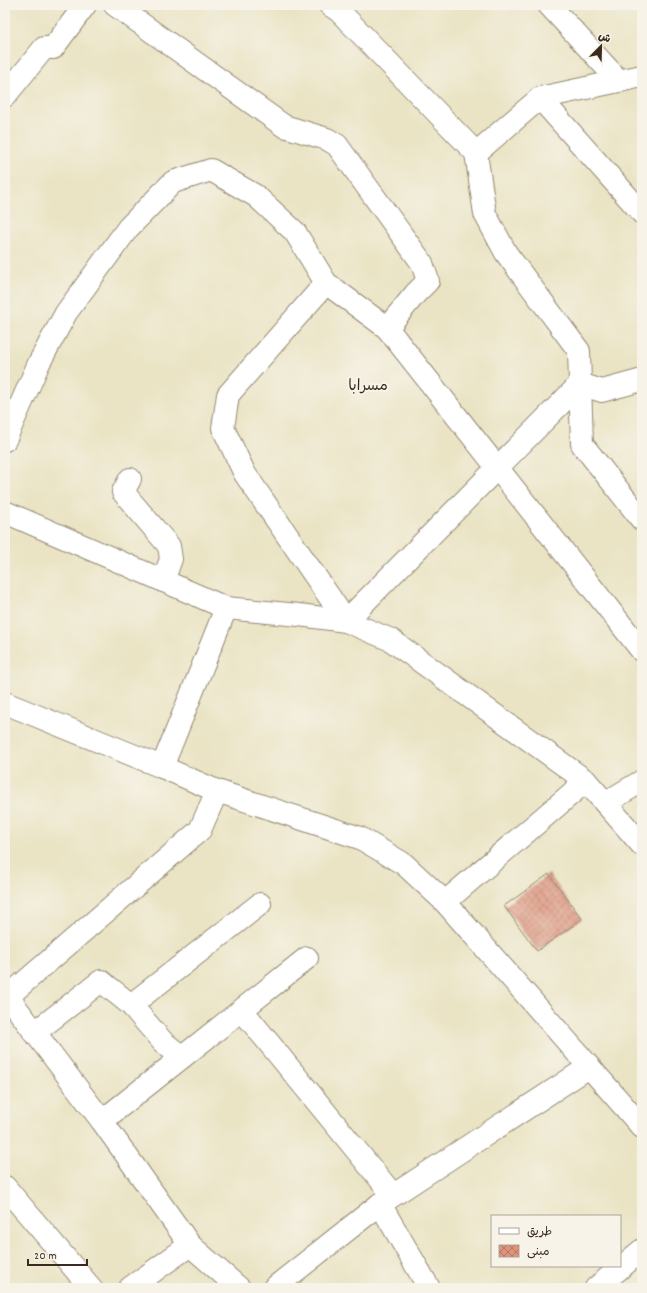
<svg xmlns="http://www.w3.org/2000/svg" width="647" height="1293" font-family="Dekko,'Playpen Sans Arabic',sans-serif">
	<defs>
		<pattern id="building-cross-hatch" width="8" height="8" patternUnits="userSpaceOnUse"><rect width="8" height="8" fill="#dd937b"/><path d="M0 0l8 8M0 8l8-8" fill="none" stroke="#b47864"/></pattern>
	</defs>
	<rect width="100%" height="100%" fill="#f7f3e8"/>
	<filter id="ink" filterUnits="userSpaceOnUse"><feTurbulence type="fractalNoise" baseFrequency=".025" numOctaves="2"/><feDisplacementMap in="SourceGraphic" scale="8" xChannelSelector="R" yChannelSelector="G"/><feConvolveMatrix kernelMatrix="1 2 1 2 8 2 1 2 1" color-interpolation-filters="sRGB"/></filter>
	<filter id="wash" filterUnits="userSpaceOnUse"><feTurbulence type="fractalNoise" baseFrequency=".012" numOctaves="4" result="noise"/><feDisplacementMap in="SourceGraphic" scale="16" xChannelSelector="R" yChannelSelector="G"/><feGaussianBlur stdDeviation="0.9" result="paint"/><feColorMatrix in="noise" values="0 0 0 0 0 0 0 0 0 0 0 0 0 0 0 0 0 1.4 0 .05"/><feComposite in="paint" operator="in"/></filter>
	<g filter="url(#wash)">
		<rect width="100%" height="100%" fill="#eae4c5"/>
		<g id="blocks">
			<!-- building -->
			<path fill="url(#building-cross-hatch)" d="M 549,874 L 582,919 L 537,951 L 504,906 Z"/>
		</g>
	</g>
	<g filter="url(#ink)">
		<use href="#blocks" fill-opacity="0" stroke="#928772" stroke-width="1"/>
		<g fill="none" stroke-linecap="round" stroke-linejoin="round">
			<defs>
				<g id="minor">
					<path d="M 115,5 L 284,126 L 327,139 L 337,145 L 422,263 L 428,281 L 416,293 L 387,328"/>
					<path d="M 330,5 L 339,11 L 476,153 L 485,214 L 506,253 L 579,351 L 582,444 L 642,520"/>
					<path d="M 549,5 L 619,81"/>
					<path d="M 5,96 L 44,48 L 53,48 L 85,5"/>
					<path d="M 540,98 L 642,213"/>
					<path d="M 476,153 L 540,98 L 642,76"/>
					<path d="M 326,283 L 228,395 L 223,428 L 245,474 L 346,621 L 580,384 L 602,391 L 642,380"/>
					<path d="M 5,440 L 39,363 L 66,313 L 128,228 L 173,182 L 211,170 L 256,196 L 295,232 L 326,283 L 387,328 L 642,651"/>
					<path d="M 130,479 L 123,492 L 169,546 L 171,559 L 163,581"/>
					<path d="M 5,512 L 226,608 L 299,615 L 346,621 L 391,640 L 586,781 L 642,845"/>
					<path d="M 5,703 L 162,767 L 217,791 L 360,838 L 404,864 L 445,902 L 642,1127"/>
					<path d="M 162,767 L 226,608"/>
					<path d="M 605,803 L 642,781"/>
					<path d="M 445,902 L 586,781"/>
					<path d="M 5,993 L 102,1121 L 190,1245 L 239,1288"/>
					<path d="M 5,999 L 200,830 L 217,791"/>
					<path d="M 131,1005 L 260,904"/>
					<path d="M 242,1010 L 393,1195"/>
					<path d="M 34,1033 L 101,981 L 131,1005 L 163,1042 L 182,1057"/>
					<path d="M 102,1121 L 307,958"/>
					<path d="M 5,1187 L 91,1288"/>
					<path d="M 380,1204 L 429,1288"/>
					<path d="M 130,1288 L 190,1245"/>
					<path d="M 274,1288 L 380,1204 L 589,1067"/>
					<path d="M 596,1288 L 642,1250"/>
				</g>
			</defs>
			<!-- minor casing -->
			<use href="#minor" stroke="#928772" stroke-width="24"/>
			<!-- minor -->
			<use href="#minor" stroke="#fff" stroke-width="22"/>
		</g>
	</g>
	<g text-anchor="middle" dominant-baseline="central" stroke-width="4" stroke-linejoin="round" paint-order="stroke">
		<!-- quarter labels -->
		<g font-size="15" fill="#3b2a1e" stroke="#f7f3e8">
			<text x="368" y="387">مسرابا</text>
		</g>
	</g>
	<!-- margin -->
	<rect width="647" height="1293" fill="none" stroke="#f7f3e8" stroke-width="20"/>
	<!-- legend -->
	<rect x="491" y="1215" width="130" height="52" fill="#f7f3e8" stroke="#aca397"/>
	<rect x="499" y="1228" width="20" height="6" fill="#ffffff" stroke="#aca397"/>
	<text x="527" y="1235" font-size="12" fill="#3b2a1e">طريق</text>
	<rect x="499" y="1245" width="20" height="12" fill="url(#building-cross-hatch)" stroke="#aca397"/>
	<text x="527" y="1255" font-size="12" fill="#3b2a1e">مبنى</text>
	<!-- north arrow -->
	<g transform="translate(601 46) rotate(23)" stroke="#f7f3e8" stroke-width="3" paint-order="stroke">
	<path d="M0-3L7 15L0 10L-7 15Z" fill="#3b2a1e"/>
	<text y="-6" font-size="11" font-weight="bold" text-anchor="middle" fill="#3b2a1e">ش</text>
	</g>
	<!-- scale -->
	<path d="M28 1259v6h59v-6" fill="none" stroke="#3b2a1e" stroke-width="2"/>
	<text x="34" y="1259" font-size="12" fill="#3b2a1e" stroke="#f7f3e8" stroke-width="3" paint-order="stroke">20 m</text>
</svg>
